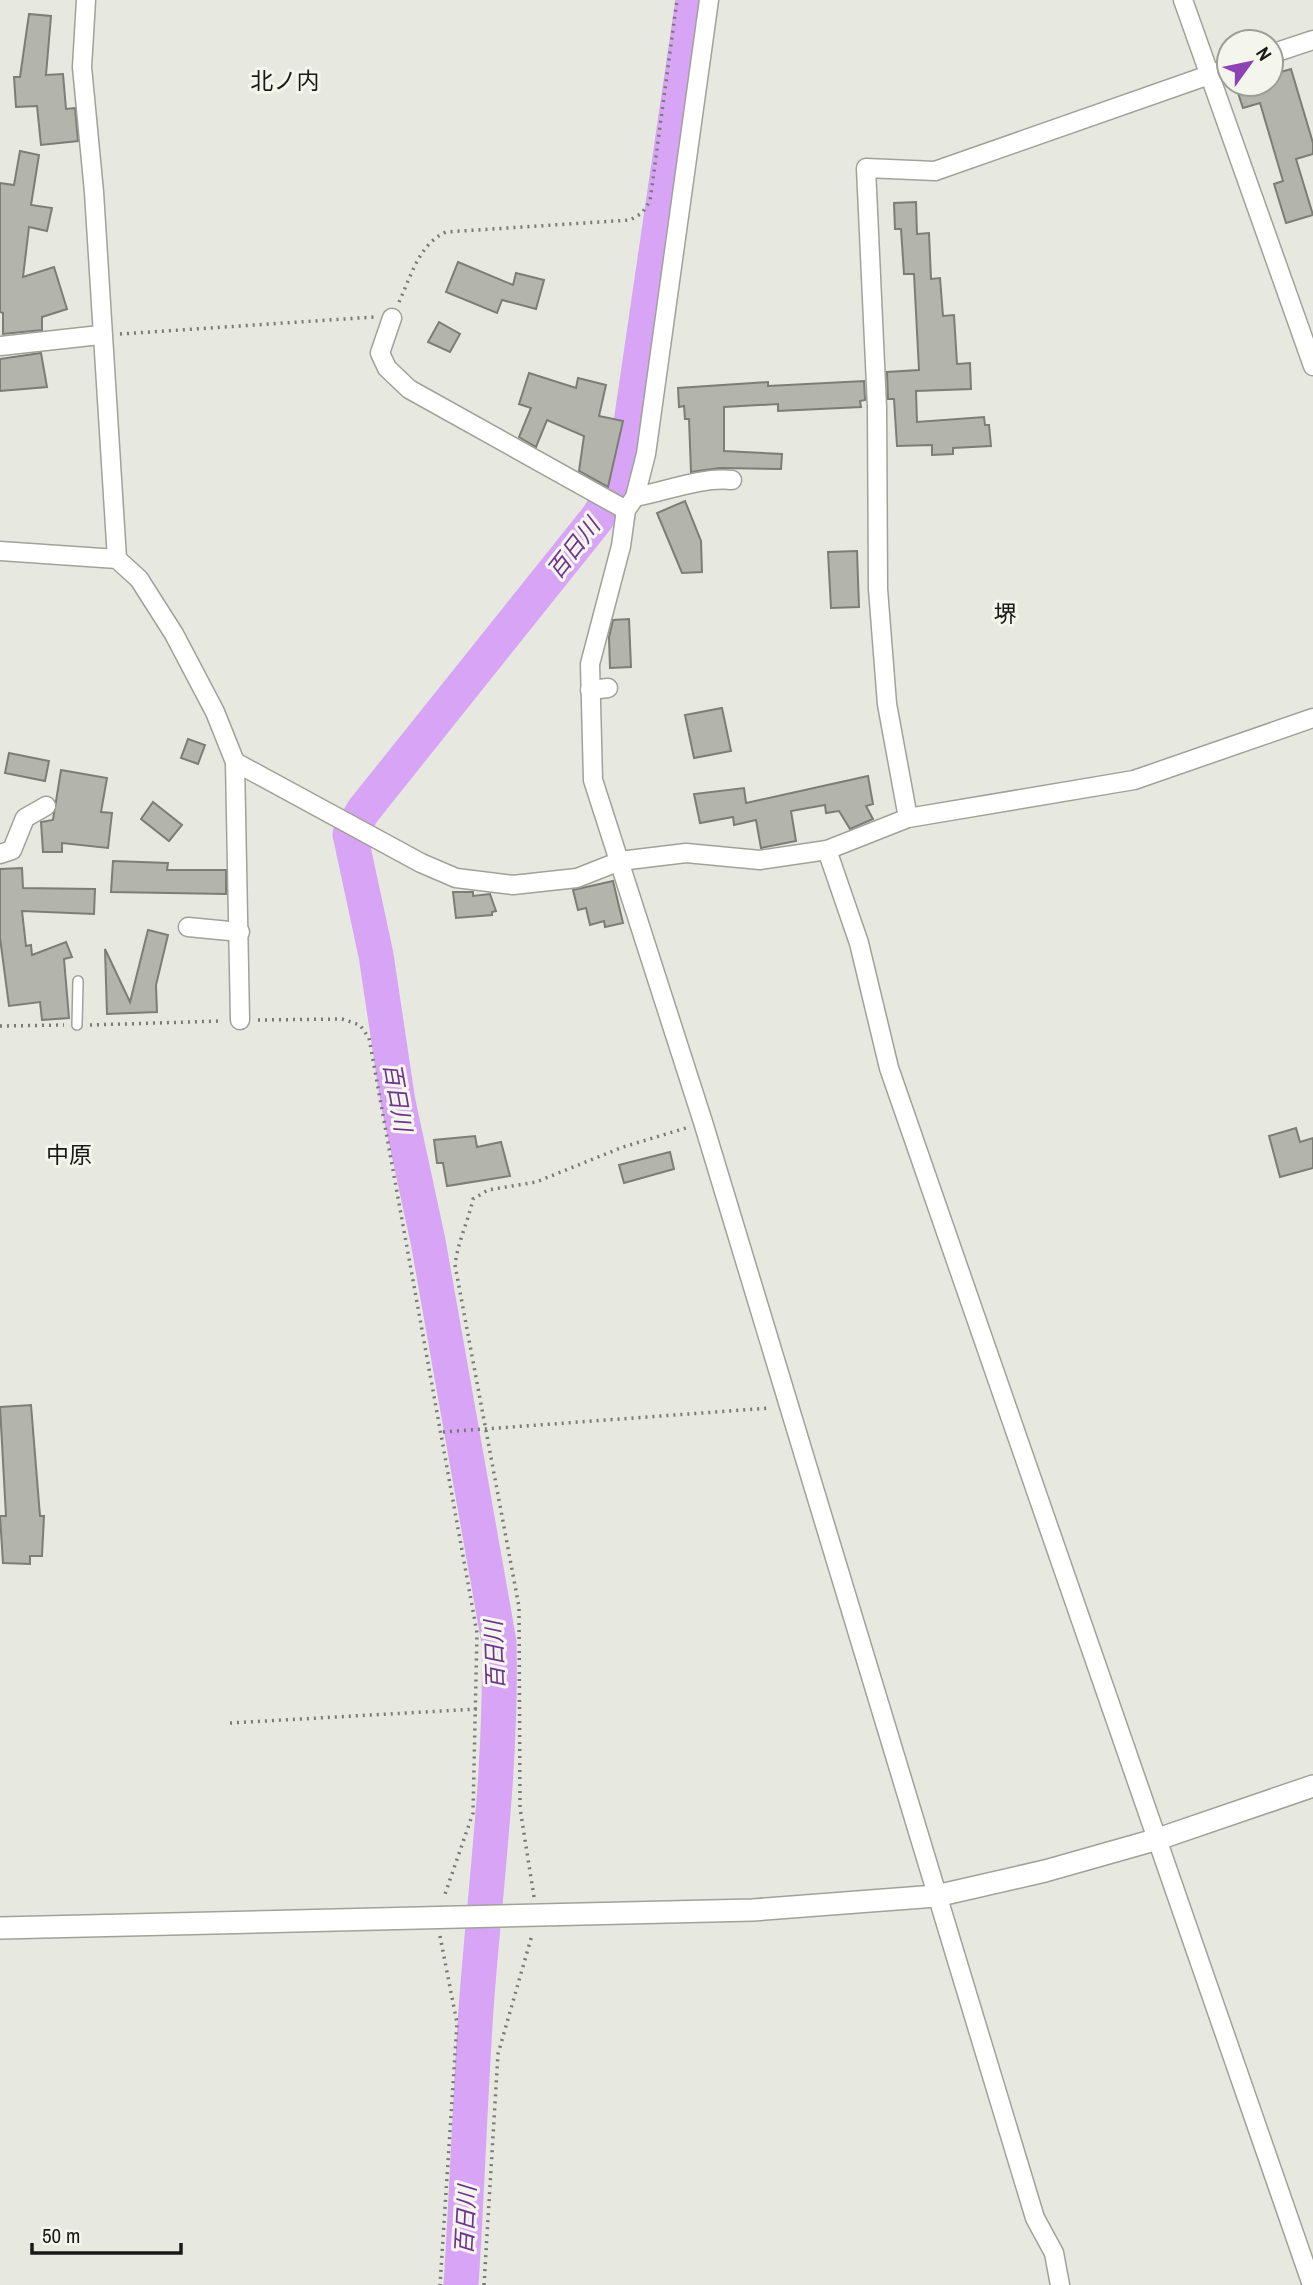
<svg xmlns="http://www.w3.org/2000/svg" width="1313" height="2285" font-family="'Archivo Narrow','Noto Sans JP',sans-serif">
	<rect width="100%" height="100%" fill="#e7e9e0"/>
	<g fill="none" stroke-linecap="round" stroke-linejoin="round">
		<!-- river -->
		<path stroke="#d8a5f6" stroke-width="35" d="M 461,2285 C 467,2193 470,2101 476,2009 C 485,1887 502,1765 499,1642 L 428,1241 L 398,1102 L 376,955 L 350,834 L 363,811 L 598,517 L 615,489 L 626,457 L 693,0"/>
	</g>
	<!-- building -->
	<g fill="#b3b4ac" stroke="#7c7e76" stroke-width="2">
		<path d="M 29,14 L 51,16 L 46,75 L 63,74 L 66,109 L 75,108 L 78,141 L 41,145 L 37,106 L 16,107 L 14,77 L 20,77 Z"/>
		<path d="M 1291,69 L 1313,143 L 1313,154 L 1296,159 L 1313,215 L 1286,223 L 1274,184 L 1283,181 L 1260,103 L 1243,108 L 1235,84 L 1271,84 L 1271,75 Z"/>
		<path d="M 20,151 L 39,155 L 31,205 L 52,208 L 47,231 L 29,227 L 23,277 L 54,267 L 67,309 L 42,317 L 42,330 L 3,334 L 3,313 L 0,312 L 0,183 L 14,185 Z"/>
		<path d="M 916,202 L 917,234 L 929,233 L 931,279 L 940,278 L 943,316 L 954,315 L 957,364 L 970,363 L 971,389 L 916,391 L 917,422 L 984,417 L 985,425 L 989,425 L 991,446 L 953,448 L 953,454 L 932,455 L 932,445 L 897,446 L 894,399 L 888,399 L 887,372 L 919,370 L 914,274 L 904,274 L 901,229 L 895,229 L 894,203 Z"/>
		<path d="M 458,262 L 513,285 L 516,273 L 544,280 L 536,309 L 502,300 L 497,313 L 446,292 Z"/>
		<path d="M 439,322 L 460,334 L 450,352 L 428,342 Z"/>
		<path d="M 41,353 L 47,387 L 0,391 L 0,359 Z"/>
		<path d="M 529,373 L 576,388 L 578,378 L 606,385 L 599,416 L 623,421 L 608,487 L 579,471 L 584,436 L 547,420 L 536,447 L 519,437 L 531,408 L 519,404 Z"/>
		<path d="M 864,381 L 865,400 L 860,401 L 861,407 L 778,411 L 778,404 L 724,407 L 724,451 L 782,454 L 781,469 L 720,468 L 691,472 L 689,419 L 685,419 L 684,406 L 679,407 L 678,388 L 768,382 L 768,386 Z"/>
		<path d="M 685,501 L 701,541 L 702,572 L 682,573 L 657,513 Z"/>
		<path d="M 857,551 L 859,607 L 831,608 L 828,552 Z"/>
		<path d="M 629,619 L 631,667 L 610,668 L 609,637 L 613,620 Z"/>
		<path d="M 722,708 L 731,751 L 694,758 L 685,715 Z"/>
		<path d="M 188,739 L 205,745 L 198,764 L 181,758 Z"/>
		<path d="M 9,753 L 49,761 L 45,781 L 5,773 Z"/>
		<path d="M 61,770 L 107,778 L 101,812 L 112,813 L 108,848 L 62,843 L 62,852 L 43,852 L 41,822 L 53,820 Z"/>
		<path d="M 868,776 L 873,804 L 866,806 L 873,819 L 850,829 L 839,811 L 826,813 L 825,805 L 791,811 L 796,841 L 761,848 L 756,820 L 734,825 L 733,817 L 700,823 L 694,794 L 744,788 L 746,803 Z"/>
		<path d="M 153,802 L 182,825 L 169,841 L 141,819 Z"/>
		<path d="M 113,861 L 168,863 L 167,870 L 226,870 L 226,894 L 111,892 Z"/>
		<path d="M 22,868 L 23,888 L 95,889 L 94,914 L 22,911 L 26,946 L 31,945 L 32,955 L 66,942 L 72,957 L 64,959 L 69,1018 L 42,1020 L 40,1002 L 9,1006 L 0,938 L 0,869 Z"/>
		<path d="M 613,881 L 623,923 L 605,927 L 604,921 L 590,925 L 586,908 L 578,910 L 573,890 Z"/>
		<path d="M 453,892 L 473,892 L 473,896 L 490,894 L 496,911 L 492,912 L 492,915 L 456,918 Z"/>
		<path d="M 148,930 L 168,935 L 156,985 L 157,1012 L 107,1014 L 105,949 L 130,1002 Z"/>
		<path d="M 1296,1128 L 1300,1142 L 1313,1138 L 1313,1168 L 1280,1177 L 1269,1136 Z"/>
		<path d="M 475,1136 L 477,1147 L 501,1142 L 510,1176 L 447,1186 L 443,1163 L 437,1163 L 434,1140 Z"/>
		<path d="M 670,1152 L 674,1169 L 624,1183 L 619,1165 Z"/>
		<path d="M 31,1405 L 40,1516 L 44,1516 L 42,1556 L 30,1556 L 30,1564 L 3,1563 L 0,1516 L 6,1516 L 0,1407 Z"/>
	</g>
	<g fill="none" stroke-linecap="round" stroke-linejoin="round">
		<defs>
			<path id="service" d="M 77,1025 L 78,981"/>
			<g id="minor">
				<path d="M 86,0 L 82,67 L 94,192 L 117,559"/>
				<path d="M 709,0 L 646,454 L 635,497 L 626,510 L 621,546 L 590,664 L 593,780 L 703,1122 L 1035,2218 L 1054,2253 L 1060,2285"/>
				<path d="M 1183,0 L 1313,366"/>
				<path d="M 1271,54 L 1313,40"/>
				<path d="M 392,318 L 380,353 L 387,368 L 409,389 L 626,510"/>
				<path d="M 0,346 L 100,335"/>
				<path d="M 635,497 C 668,491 699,477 732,480"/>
				<path d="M 0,551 L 117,559 L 139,579 L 174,634 L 215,712 L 235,762 L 240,1020"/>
				<path d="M 590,690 L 608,688"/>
				<path d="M 235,762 L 421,863 L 456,878 L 513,885 L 577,878 L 620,861 L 686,853 L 760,860 L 827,850 L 908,818 L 1134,780 L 1313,718"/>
				<path d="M 908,818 L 887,704 L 878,589 L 877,407 L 866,168 L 935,171 L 1229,68"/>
				<path d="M 827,850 L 859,943 L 889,1068 L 1312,2285"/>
				<path d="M 0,854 L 12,850 L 25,818 L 46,806"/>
				<path d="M 188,927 L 240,932"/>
			</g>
			<path id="tertiary" d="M 0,1928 L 753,1910 L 936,1896 L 1045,1871 L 1158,1839 L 1313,1786"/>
		</defs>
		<!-- service casing -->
		<use href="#service" stroke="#a0a29a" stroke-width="12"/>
		<!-- minor casing -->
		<use href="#minor" stroke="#a0a29a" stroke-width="21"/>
		<!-- tertiary casing -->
		<use href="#tertiary" stroke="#a0a29a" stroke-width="24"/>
		<!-- path -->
		<g stroke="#787a74" stroke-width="3.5" stroke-dasharray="2 5" stroke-linecap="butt">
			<path d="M 399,302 C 411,276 419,244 446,232 L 630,220 L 642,213 L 650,201 L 677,0"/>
			<path d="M 120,334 L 374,317"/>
			<path d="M 258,1020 L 342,1019 L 360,1025 L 369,1038 L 477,1633 L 473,1813 L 444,1897"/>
			<path d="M 90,1025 L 222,1021"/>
			<path d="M 0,1026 L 64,1025"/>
			<path d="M 443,1432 L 770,1408"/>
			<path d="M 230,1723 L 477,1709"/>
			<path d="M 534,1897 L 520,1808 L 519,1607 L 455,1265 C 458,1241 468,1222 473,1199 L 488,1190 L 536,1182 L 623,1147 L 686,1128"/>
			<path d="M 440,1936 L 457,2023 L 440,2285"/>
			<path d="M 484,2285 L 498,2054 L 532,1935"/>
		</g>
		<!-- service -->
		<use href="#service" stroke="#fff" stroke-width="9"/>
		<!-- minor -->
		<use href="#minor" stroke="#fff" stroke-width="18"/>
		<!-- tertiary -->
		<use href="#tertiary" stroke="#fff" stroke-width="21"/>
	</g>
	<g text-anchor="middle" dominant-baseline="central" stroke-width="6" stroke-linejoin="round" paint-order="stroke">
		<!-- neighbourhood labels -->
		<g font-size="23" fill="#191a17" stroke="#f4f6ed">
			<text x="285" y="80">北ノ内</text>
			<text x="1005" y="613">堺</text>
			<text x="69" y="1154">中原</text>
		</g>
		<!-- water labels -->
		<g font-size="23" font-style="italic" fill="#6f328f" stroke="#f4f6ed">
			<text transform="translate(573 548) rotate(-52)">百日川</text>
			<text transform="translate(398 1097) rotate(80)">百日川</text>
			<text transform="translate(494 1655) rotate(-92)">百日川</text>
			<text transform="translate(465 2220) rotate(-87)">百日川</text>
		</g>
	</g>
	<!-- north arrow -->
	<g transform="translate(1250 63) rotate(57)"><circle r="33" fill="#f4f6ed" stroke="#9c9e97" stroke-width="2"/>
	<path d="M0-5L12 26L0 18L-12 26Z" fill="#8e43b5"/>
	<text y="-10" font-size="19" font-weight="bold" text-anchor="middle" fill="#191a17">N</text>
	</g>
	<!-- scale -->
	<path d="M32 2243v10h149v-10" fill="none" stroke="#191a17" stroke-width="3.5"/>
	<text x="42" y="2243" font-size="21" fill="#191a17" stroke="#f4f6ed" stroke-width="5" paint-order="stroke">50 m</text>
</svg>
